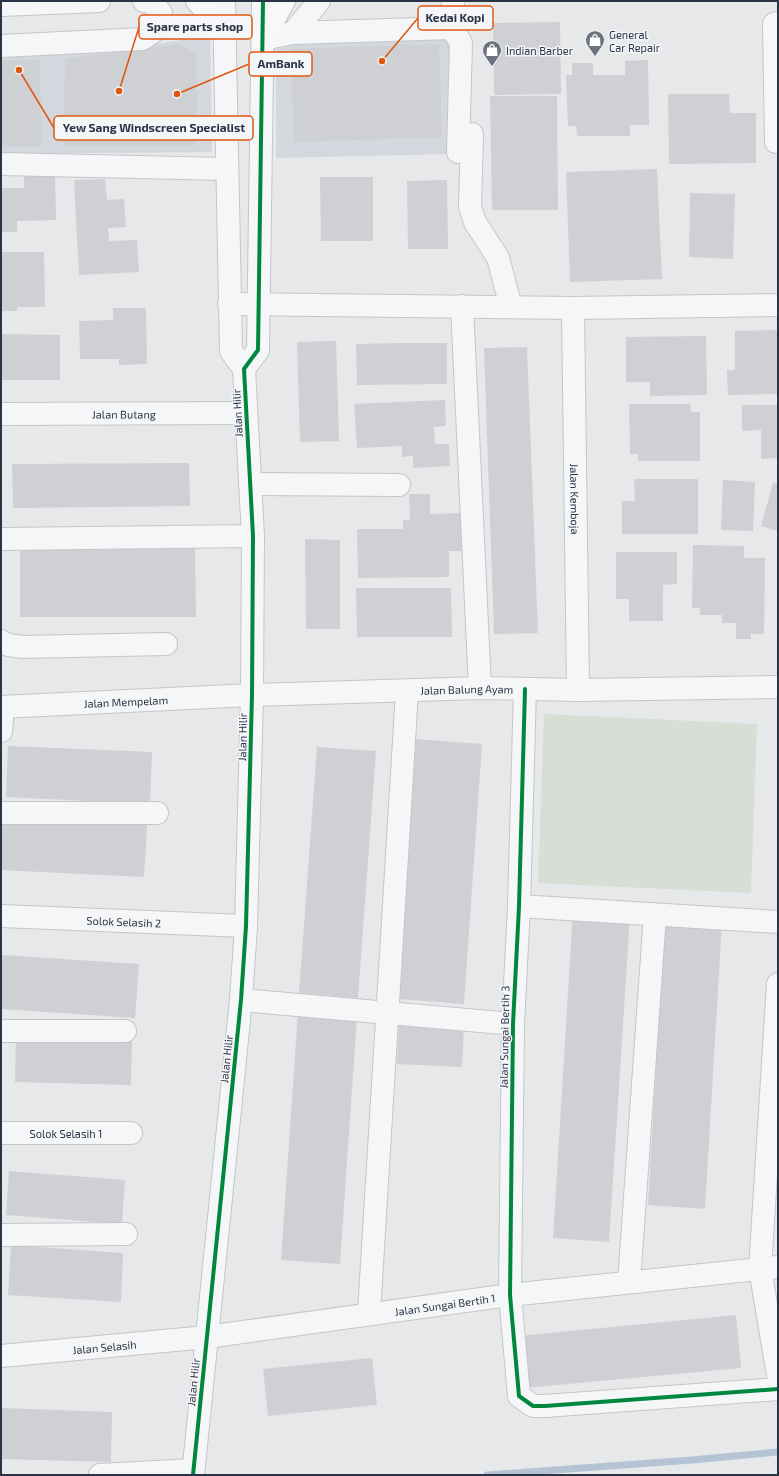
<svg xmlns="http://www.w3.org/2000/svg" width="779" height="1476" font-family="'Exo 2',sans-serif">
	<rect width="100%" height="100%" fill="#e6e8ea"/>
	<!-- built -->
	<g fill="#d4d7dd">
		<path d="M 448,35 L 455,46 L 450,154 L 276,158 L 276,49 L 309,38 Z"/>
		<path d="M 210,36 L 212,152 L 1,154 L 1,52 L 141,46 Z"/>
	</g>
	<!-- green -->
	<path fill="#d6ded6" d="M 544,714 L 757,724 L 751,893 L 538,883 Z"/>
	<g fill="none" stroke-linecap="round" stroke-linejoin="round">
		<!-- stream -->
		<path stroke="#b4c4d5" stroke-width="7" d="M 487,1475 L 692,1460 L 778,1452"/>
	</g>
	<!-- building -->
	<g fill="#ced0d3">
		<path d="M 560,22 L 561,94 L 494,95 L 493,23 Z"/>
		<path d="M 178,44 L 196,54 L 198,145 L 64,145 L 65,59 Z"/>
		<path d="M 439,44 L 442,137 L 294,142 L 291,49 Z"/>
		<path d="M 1,60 L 40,60 L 41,147 L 1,147 Z"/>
		<path d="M 648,60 L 649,125 L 630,125 L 630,136 L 577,136 L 576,126 L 568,126 L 566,75 L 572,75 L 572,63 L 593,63 L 593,75 L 625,75 L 625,61 Z"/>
		<path d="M 668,94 L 729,94 L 730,113 L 756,113 L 756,163 L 669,164 Z"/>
		<path d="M 490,96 L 557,96 L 558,210 L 492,210 Z"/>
		<path d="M 657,169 L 662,279 L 570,282 L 566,172 Z"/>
		<path d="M 24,173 L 55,173 L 56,220 L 17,221 L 17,232 L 1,232 L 1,188 L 24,188 Z"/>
		<path d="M 320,177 L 373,177 L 373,241 L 321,241 Z"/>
		<path d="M 105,179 L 107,200 L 124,199 L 126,227 L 108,228 L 109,241 L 137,240 L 139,272 L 79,275 L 74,180 Z"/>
		<path d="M 447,180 L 448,249 L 408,249 L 407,181 Z"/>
		<path d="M 690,193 L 735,194 L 733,259 L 689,257 Z"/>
		<path d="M 1,252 L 44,252 L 45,307 L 17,307 L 17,311 L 1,311 Z"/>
		<path d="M 113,308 L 146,308 L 147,364 L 119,365 L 119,359 L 80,359 L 79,321 L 113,320 Z"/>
		<path d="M 778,330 L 778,394 L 728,395 L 727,370 L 735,370 L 735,331 Z"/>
		<path d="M 1,334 L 60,335 L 60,380 L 1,380 Z"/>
		<path d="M 706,336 L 707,395 L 650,396 L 650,382 L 626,382 L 626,337 Z"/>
		<path d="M 336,341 L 339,441 L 300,442 L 297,342 Z"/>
		<path d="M 401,343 L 447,343 L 447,384 L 357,385 L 356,344 Z"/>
		<path d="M 527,347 L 538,633 L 494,634 L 484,348 Z"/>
		<path d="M 445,400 L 446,426 L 434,427 L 435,444 L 449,444 L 450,466 L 413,468 L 413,456 L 402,457 L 402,446 L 357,448 L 354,404 Z"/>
		<path d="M 629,404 L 690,404 L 691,412 L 700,412 L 700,461 L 638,461 L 638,454 L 630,454 Z"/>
		<path d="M 742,405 L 778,405 L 778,458 L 761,459 L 761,430 L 742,431 Z"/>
		<path d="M 189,463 L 190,506 L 13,508 L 12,464 Z"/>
		<path d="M 634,479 L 698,479 L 698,534 L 622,534 L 622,501 L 635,501 Z"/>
		<path d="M 723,480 L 755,482 L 753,531 L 721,530 Z"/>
		<path d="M 773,483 L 778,484 L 778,531 L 761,526 Z"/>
		<path d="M 409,494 L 430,494 L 430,514 L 461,513 L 462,551 L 449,551 L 449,577 L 358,578 L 357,529 L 403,529 L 403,520 L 410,520 Z"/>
		<path d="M 305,539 L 340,540 L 340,629 L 306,629 Z"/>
		<path d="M 693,545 L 744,546 L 744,558 L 765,558 L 764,634 L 751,634 L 751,639 L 736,639 L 736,623 L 722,623 L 722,615 L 700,615 L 700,608 L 692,608 Z"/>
		<path d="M 20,546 L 195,546 L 196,617 L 20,617 Z"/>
		<path d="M 616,552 L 677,552 L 677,584 L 663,585 L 663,621 L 629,621 L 629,599 L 616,599 Z"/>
		<path d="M 356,588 L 451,588 L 452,637 L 357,637 Z"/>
		<path d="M 416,739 L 482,744 L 464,1004 L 398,999 Z"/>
		<path d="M 8,746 L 152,752 L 150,804 L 6,797 Z"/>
		<path d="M 317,747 L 376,751 L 358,998 L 299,993 Z"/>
		<path d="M 2,818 L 147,825 L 144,877 L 1,870 Z"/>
		<path d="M 573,912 L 630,916 L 609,1242 L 553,1238 Z"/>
		<path d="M 665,918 L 722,922 L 705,1209 L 648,1205 Z"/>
		<path d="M 1,955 L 139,964 L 135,1018 L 1,1009 Z"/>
		<path d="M 298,1012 L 357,1016 L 340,1264 L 281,1260 Z"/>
		<path d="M 399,1019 L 464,1023 L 462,1067 L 397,1064 Z"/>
		<path d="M 16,1033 L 132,1036 L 131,1085 L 15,1082 Z"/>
		<path d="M 9,1171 L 125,1180 L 122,1224 L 6,1215 Z"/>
		<path d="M 11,1245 L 123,1253 L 121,1302 L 8,1295 Z"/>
		<path d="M 736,1315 L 741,1368 L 524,1388 L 519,1336 Z"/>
		<path d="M 372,1358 L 377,1405 L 268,1416 L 263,1369 Z"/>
		<path d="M 1,1408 L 112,1412 L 111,1462 L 1,1459 Z"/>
	</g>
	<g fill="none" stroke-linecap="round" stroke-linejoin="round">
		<defs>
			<g id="minor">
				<path d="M 224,1 L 231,351 L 244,369"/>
				<path d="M 1,5 L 99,1"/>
				<path d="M 452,28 L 461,43 L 458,152"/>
				<path d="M 293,33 L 319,1"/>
				<path d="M 263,39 L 293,33 L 452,28 L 453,1"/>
				<path d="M 1,46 L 142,39 L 157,29 L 161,13 L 152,2 L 144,1"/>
				<path d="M 472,134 L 470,207 L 475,222 L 498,258 L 511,307"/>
				<path d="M 776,142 L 774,24 L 778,23"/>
				<path d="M 1,164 L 226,169"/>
				<path d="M 229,304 L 573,308 L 778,305"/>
				<path d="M 462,306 L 480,688"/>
				<path id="s1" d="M 573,308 L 578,690"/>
				<path id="s2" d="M 1,414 L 246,413"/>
				<path d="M 250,484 L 399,485"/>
				<path d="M 1,539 L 253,536"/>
				<path d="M 1,641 L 8,645 L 23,647 L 166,644"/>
				<path d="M 525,689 L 519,906 L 513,1024 L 510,1295 L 519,1396 L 533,1406 L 545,1406 L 778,1389"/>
				<path id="s3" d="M 1,707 L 252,695 L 480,688 L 578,690 L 778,687"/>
				<path d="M 1,731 L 3,707"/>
				<path d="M 1,813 L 157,813"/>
				<path d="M 519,906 L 778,922"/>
				<path id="s4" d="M 1,916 L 246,926"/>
				<path d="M 778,984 L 760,1269 L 778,1375"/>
				<path d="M 241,1000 L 513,1024"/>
				<path d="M 1,1031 L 125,1031"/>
				<path id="s5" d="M 1,1133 L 131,1133"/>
				<path d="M 1,1235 L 126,1234"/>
				<path d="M 629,1282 L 655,915"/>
				<path d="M 369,1313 L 407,692"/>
				<path id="s6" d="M 1,1356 L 207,1337 L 510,1295 L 778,1267"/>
				<path d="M 100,1475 L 193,1470"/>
				<path d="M 193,1475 L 241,1000 L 246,926 L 252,695 L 253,536 L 244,369 L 258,350 L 263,1"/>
			</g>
			<g id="major">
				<path d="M 197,1 L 225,32"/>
				<path d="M 263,39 L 284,1"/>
			</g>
		</defs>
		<!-- minor casing -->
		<use href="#minor" stroke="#c4c6c8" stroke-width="24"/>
		<!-- major casing -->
		<use href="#major" stroke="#c2c5c8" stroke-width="24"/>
		<!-- minor -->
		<use href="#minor" stroke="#f5f6f7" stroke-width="22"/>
		<!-- major -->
		<use href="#major" stroke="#f8f8f8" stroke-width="22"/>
		<defs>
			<g id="cycleway">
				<path d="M 525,689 L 519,906 L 513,1024 L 510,1295 L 519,1396 L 533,1406 L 545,1406 L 778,1389"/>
				<path d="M 193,1475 L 241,1000 L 246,926 L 252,695 L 253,536 L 244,369 L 258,350 L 263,1"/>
			</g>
		</defs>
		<!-- cycleway casing -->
		<use href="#cycleway" stroke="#f4f6f9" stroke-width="6"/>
		<!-- cycleway -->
		<use href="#cycleway" stroke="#00873e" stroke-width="4"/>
	</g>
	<!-- icons -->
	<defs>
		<symbol id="shop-pin" viewBox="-11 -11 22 30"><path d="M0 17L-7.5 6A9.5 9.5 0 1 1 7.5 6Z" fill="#6c737f" stroke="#f4f6f9"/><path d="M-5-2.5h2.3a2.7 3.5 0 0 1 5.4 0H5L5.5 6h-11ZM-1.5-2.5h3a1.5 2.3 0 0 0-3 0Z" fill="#fff"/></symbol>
	</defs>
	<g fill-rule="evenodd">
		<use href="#shop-pin" x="584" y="29" width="22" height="30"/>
		<use href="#shop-pin" x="481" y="39" width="22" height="30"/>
	</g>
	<g text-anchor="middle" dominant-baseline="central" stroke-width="3" stroke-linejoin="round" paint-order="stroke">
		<!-- poi labels -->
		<g font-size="11" fill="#2b3445" stroke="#f4f6f9" text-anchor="start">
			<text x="609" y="34">General<tspan x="609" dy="13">Car Repair</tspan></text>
			<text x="506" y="50">Indian Barber</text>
		</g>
		<!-- street labels -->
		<g font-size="11" fill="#2b3445" stroke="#f4f6f9">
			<text transform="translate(237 413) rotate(-93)">Jalan Hilir</text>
			<text stroke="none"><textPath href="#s2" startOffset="123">Jalan Butang</textPath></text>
			<text stroke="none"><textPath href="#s1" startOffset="191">Jalan Kemboja</textPath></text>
			<text stroke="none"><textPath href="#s3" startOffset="466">Jalan Balung Ayam</textPath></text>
			<text stroke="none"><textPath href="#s3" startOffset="125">Jalan Mempelam</textPath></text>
			<text transform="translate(242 737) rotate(-89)">Jalan Hilir</text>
			<text stroke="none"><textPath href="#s4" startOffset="123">Solok Selasih 2</textPath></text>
			<text transform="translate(504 1037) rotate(-89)">Jalan Sungai Bertih 3</text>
			<text transform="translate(226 1059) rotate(-84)">Jalan Hilir</text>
			<text stroke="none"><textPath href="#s5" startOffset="65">Solok Selasih 1</textPath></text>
			<text stroke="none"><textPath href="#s6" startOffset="447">Jalan Sungai Bertih 1</textPath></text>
			<text stroke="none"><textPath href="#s6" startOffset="104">Jalan Selasih</textPath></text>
			<text transform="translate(193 1382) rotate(-84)">Jalan Hilir</text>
		</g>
	</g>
	<!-- callouts -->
	<path fill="none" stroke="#df570f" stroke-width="1.5" d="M382 61L418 18M119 91L139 27M177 94L249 64M19 70L54 128"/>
	<g fill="#df570f" stroke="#f4f6f9" stroke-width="1.5">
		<circle cx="382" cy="61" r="4"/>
		<circle cx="119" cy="91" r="4"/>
		<circle cx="177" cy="94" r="4"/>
		<circle cx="19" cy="70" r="4"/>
	</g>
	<g fill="#f4f6f9" stroke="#df570f" stroke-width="1.5">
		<rect x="418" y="6" width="75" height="24" rx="4"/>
		<rect x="139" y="15" width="113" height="24" rx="4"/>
		<rect x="249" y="52" width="63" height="24" rx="4"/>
		<rect x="54" y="116" width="199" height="24" rx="4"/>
	</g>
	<g font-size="12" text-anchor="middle" font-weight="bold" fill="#2b3445">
		<text x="455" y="22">Kedai Kopi</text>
		<text x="195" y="31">Spare parts shop</text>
		<text x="281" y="68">AmBank</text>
		<text x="154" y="132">Yew Sang Windscreen Specialist</text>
	</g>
	<!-- border -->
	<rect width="779" height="1476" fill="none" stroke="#2b3445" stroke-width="4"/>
</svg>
